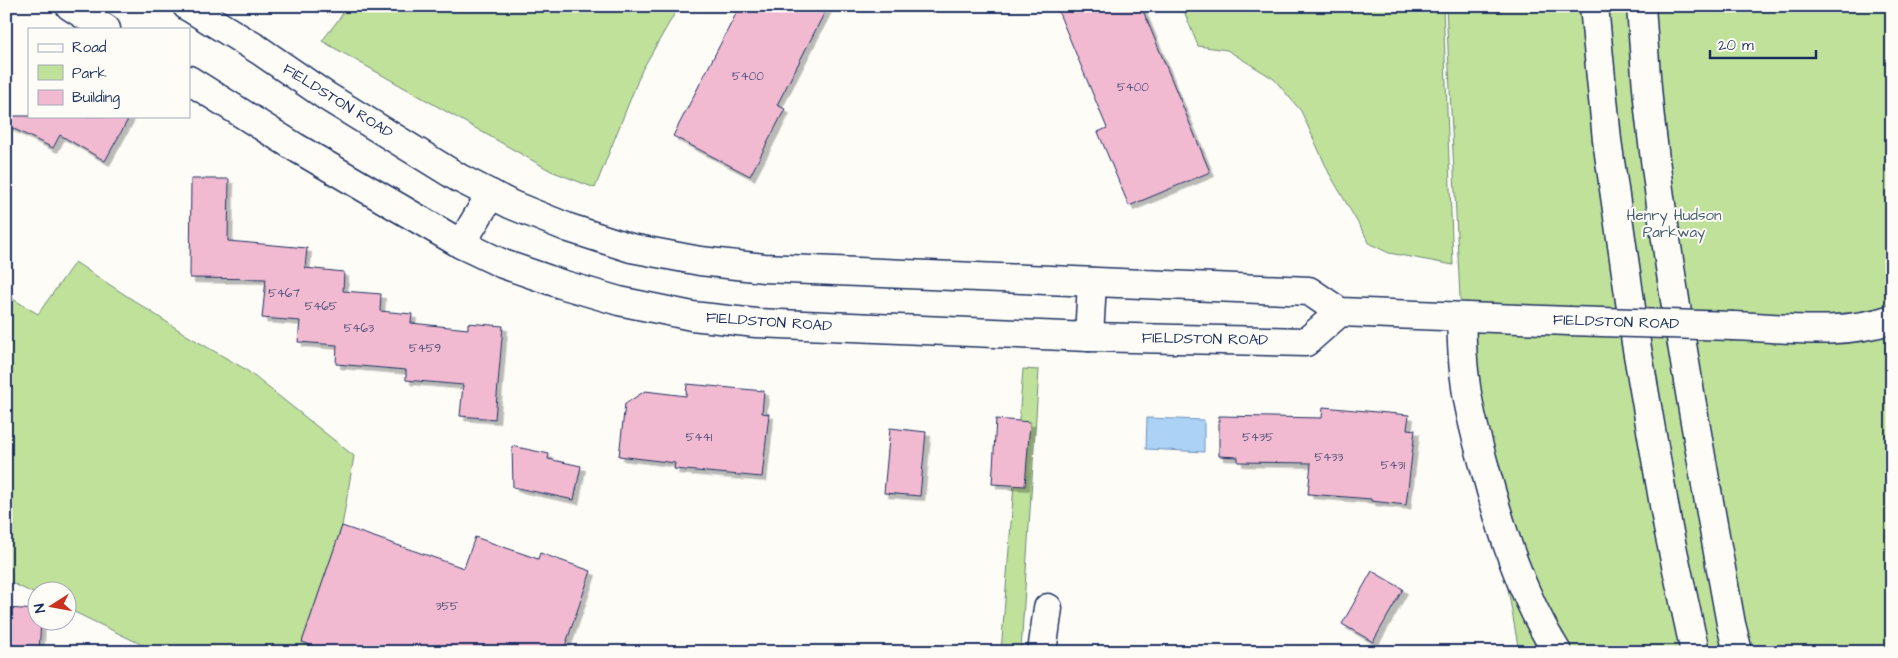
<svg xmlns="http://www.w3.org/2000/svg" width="1898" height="658" font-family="'Architects Daughter',sans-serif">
	<defs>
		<filter id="shadow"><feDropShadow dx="4.5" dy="4.5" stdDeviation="0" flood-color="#0004"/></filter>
	</defs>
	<rect width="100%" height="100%" fill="#fdfcf7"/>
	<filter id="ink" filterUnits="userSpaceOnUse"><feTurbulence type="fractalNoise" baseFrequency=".02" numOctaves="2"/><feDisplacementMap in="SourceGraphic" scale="10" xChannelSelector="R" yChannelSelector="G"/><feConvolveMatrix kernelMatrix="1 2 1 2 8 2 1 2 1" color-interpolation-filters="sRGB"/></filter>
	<g filter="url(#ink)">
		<!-- green -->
		<g fill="#c0e19a" stroke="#6e887c">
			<path d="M 340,6 L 679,6 L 642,70 L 595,188 L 551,171 L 322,41 L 342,15 Z"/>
			<path d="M 1182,6 L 1443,6 L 1453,265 L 1389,253 L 1370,244 L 1329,173 L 1301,111 L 1274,79 L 1227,50 L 1198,46 Z"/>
			<path d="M 1446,6 L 1892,6 L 1892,652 L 1519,652 L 1461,318 Z"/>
			<path d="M 75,262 L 188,336 L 245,369 L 354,456 L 342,526 L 302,642 L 330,652 L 157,652 L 68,609 L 68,590 L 38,590 L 37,595 L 6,580 L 6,295 L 38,314 Z"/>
			<path d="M 1023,369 L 1039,370 L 1021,650 L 1021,652 L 1001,652 Z"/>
		</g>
		<!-- water -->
		<path fill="#acd2f5" stroke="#7291b9" d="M 1147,418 L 1204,420 L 1204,452 L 1146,449 Z"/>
		<!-- building -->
		<g fill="#f1bad1" stroke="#1b2f5e" filter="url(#shadow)">
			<path d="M 740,6 L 828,6 L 777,105 L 785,109 L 750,176 L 673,136 Z"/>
			<path d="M 1056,6 L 1141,6 L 1210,172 L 1129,206 L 1098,132 L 1107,128 Z"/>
			<path d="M 6,116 L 130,116 L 105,161 L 60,135 L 53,148 L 6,125 Z"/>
			<path d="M 191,179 L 229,179 L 228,241 L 307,248 L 305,268 L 344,272 L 343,291 L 381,294 L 380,311 L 412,314 L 411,323 L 468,329 L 468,323 L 503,326 L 495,419 L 460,416 L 463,385 L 406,380 L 406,370 L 336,364 L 337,345 L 298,342 L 300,321 L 262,318 L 266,279 L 190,278 Z"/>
			<path d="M 687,384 L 764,391 L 762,413 L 769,414 L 762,477 L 674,469 L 675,463 L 619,456 L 625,404 L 645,391 L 686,396 Z"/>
			<path d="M 1323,407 L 1409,415 L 1407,429 L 1415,430 L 1406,505 L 1371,501 L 1371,499 L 1308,494 L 1311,463 L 1238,462 L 1238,457 L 1219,456 L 1219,416 L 1322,418 Z"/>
			<path d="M 996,419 L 1030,422 L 1025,486 L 992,484 Z"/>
			<path d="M 890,428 L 926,432 L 920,496 L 884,493 Z"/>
			<path d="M 512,446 L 549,454 L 548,459 L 581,466 L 574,500 L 513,487 Z"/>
			<path d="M 342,526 L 464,568 L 475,537 L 538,559 L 540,553 L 591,571 L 563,652 L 330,652 L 302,642 Z"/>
			<path d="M 1372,571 L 1403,589 L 1373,642 L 1342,624 Z"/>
			<path d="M 6,608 L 38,610 L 38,620 L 41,620 L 39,652 L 6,652 Z"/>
		</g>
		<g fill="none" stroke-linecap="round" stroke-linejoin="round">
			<defs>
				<g id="street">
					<path d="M 70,6 L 106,29"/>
					<path d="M 187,6 L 259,50 L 326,96 L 459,178 L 512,205 L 569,228 L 631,248 L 700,261 L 764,268 L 1309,291 L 1340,312 L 1569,321"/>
					<path d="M 189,80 L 295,147 L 461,244 L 503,264 L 561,284 L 619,301 L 692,316 L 756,323 L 1089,337 L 1306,342 L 1340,312"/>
					<path d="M 461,244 L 491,194"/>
					<path d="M 1733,326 C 1785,328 1842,336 1892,319"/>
					<path d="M 1089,337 L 1092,282"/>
					<path d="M 1042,652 L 1048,608"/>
				</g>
				<g id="highway">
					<path d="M 1594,6 L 1607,140 L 1636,343 L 1668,528 L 1695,652"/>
					<path d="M 1641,6 C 1644,46 1646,87 1651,127 C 1671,294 1701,459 1731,624 L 1738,652"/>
					<path d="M 1461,318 C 1462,338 1462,359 1465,379 C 1468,408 1476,437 1484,465 C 1501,530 1521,594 1557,652"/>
				</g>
			</defs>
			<!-- street casing -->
			<use href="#street" stroke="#1b2f5e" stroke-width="31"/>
			<!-- highway casing -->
			<use href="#highway" stroke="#1b2f5e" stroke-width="31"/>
			<!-- street -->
			<use href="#street" stroke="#fdfcf7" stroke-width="28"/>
			<!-- highway -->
			<use href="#highway" stroke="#fdfcf7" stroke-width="28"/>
			<defs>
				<path id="street-bridge" d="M 1569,321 L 1733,326"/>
			</defs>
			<!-- street-bridge casing -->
			<use href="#street-bridge" stroke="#1b2f5e" stroke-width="31" stroke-linecap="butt"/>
			<!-- street-bridge -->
			<use href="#street-bridge" stroke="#fdfcf7" stroke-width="28"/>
		</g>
	</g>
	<g text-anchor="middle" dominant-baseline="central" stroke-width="4" stroke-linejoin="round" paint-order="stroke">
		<!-- number labels -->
		<g font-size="12" fill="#50527b">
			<text x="748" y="76">5400</text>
			<text x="1133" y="87">5400</text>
			<text x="284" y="293">5467</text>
			<text x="321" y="306">5465</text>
			<text x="359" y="328">5463</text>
			<text x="425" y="348">5459</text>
			<text x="699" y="437">5441</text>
			<text x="1258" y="437">5435</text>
			<text x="1329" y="457">5433</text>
			<text x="1393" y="465">5431</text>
			<text x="447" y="606">355</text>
		</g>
		<!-- street labels -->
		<g font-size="15" fill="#1b2f5e" stroke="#fdfcf7">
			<text transform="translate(338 101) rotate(32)">FIELDSTON ROAD</text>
			<text transform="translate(769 322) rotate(4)">FIELDSTON ROAD</text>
			<text transform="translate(1616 322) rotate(2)">FIELDSTON ROAD</text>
			<text transform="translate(1205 339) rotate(1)">FIELDSTON ROAD</text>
		</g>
		<!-- park labels -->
		<g font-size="15" fill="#445c6d" stroke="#fdfcf7">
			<text x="1674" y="215">Henry Hudson<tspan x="1674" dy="17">Parkway</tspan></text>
		</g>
	</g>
	<!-- margin -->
	<rect width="1898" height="658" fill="none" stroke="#fdfcf7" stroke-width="25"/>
	<rect x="12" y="12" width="1873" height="633" fill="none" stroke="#1b2f5e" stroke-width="2" filter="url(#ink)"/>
	<!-- legend -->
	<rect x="28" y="28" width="162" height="90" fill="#fdfcf7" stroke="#a3aaba"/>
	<rect x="38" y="44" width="25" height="8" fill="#fdfcf7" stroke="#a3aaba"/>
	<text x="72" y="52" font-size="15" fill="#1b2f5e">Road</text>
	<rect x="38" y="65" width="25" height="15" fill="#c0e19a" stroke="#a3aaba"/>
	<text x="72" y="78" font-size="15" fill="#1b2f5e">Park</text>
	<rect x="38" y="90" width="25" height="15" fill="#f1bad1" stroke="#a3aaba"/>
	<text x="72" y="102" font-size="15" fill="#1b2f5e">Building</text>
	<!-- north arrow -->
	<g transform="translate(52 606) rotate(259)"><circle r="24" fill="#fdfcf7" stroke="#a3aaba"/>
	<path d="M0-4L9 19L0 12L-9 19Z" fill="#c8321e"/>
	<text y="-8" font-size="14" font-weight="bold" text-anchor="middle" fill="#1b2f5e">N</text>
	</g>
	<!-- scale -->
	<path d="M1710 50v8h106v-8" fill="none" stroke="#1b2f5e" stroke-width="2.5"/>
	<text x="1718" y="50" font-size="15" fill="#1b2f5e" stroke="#fdfcf7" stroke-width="4" paint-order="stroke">20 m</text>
</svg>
